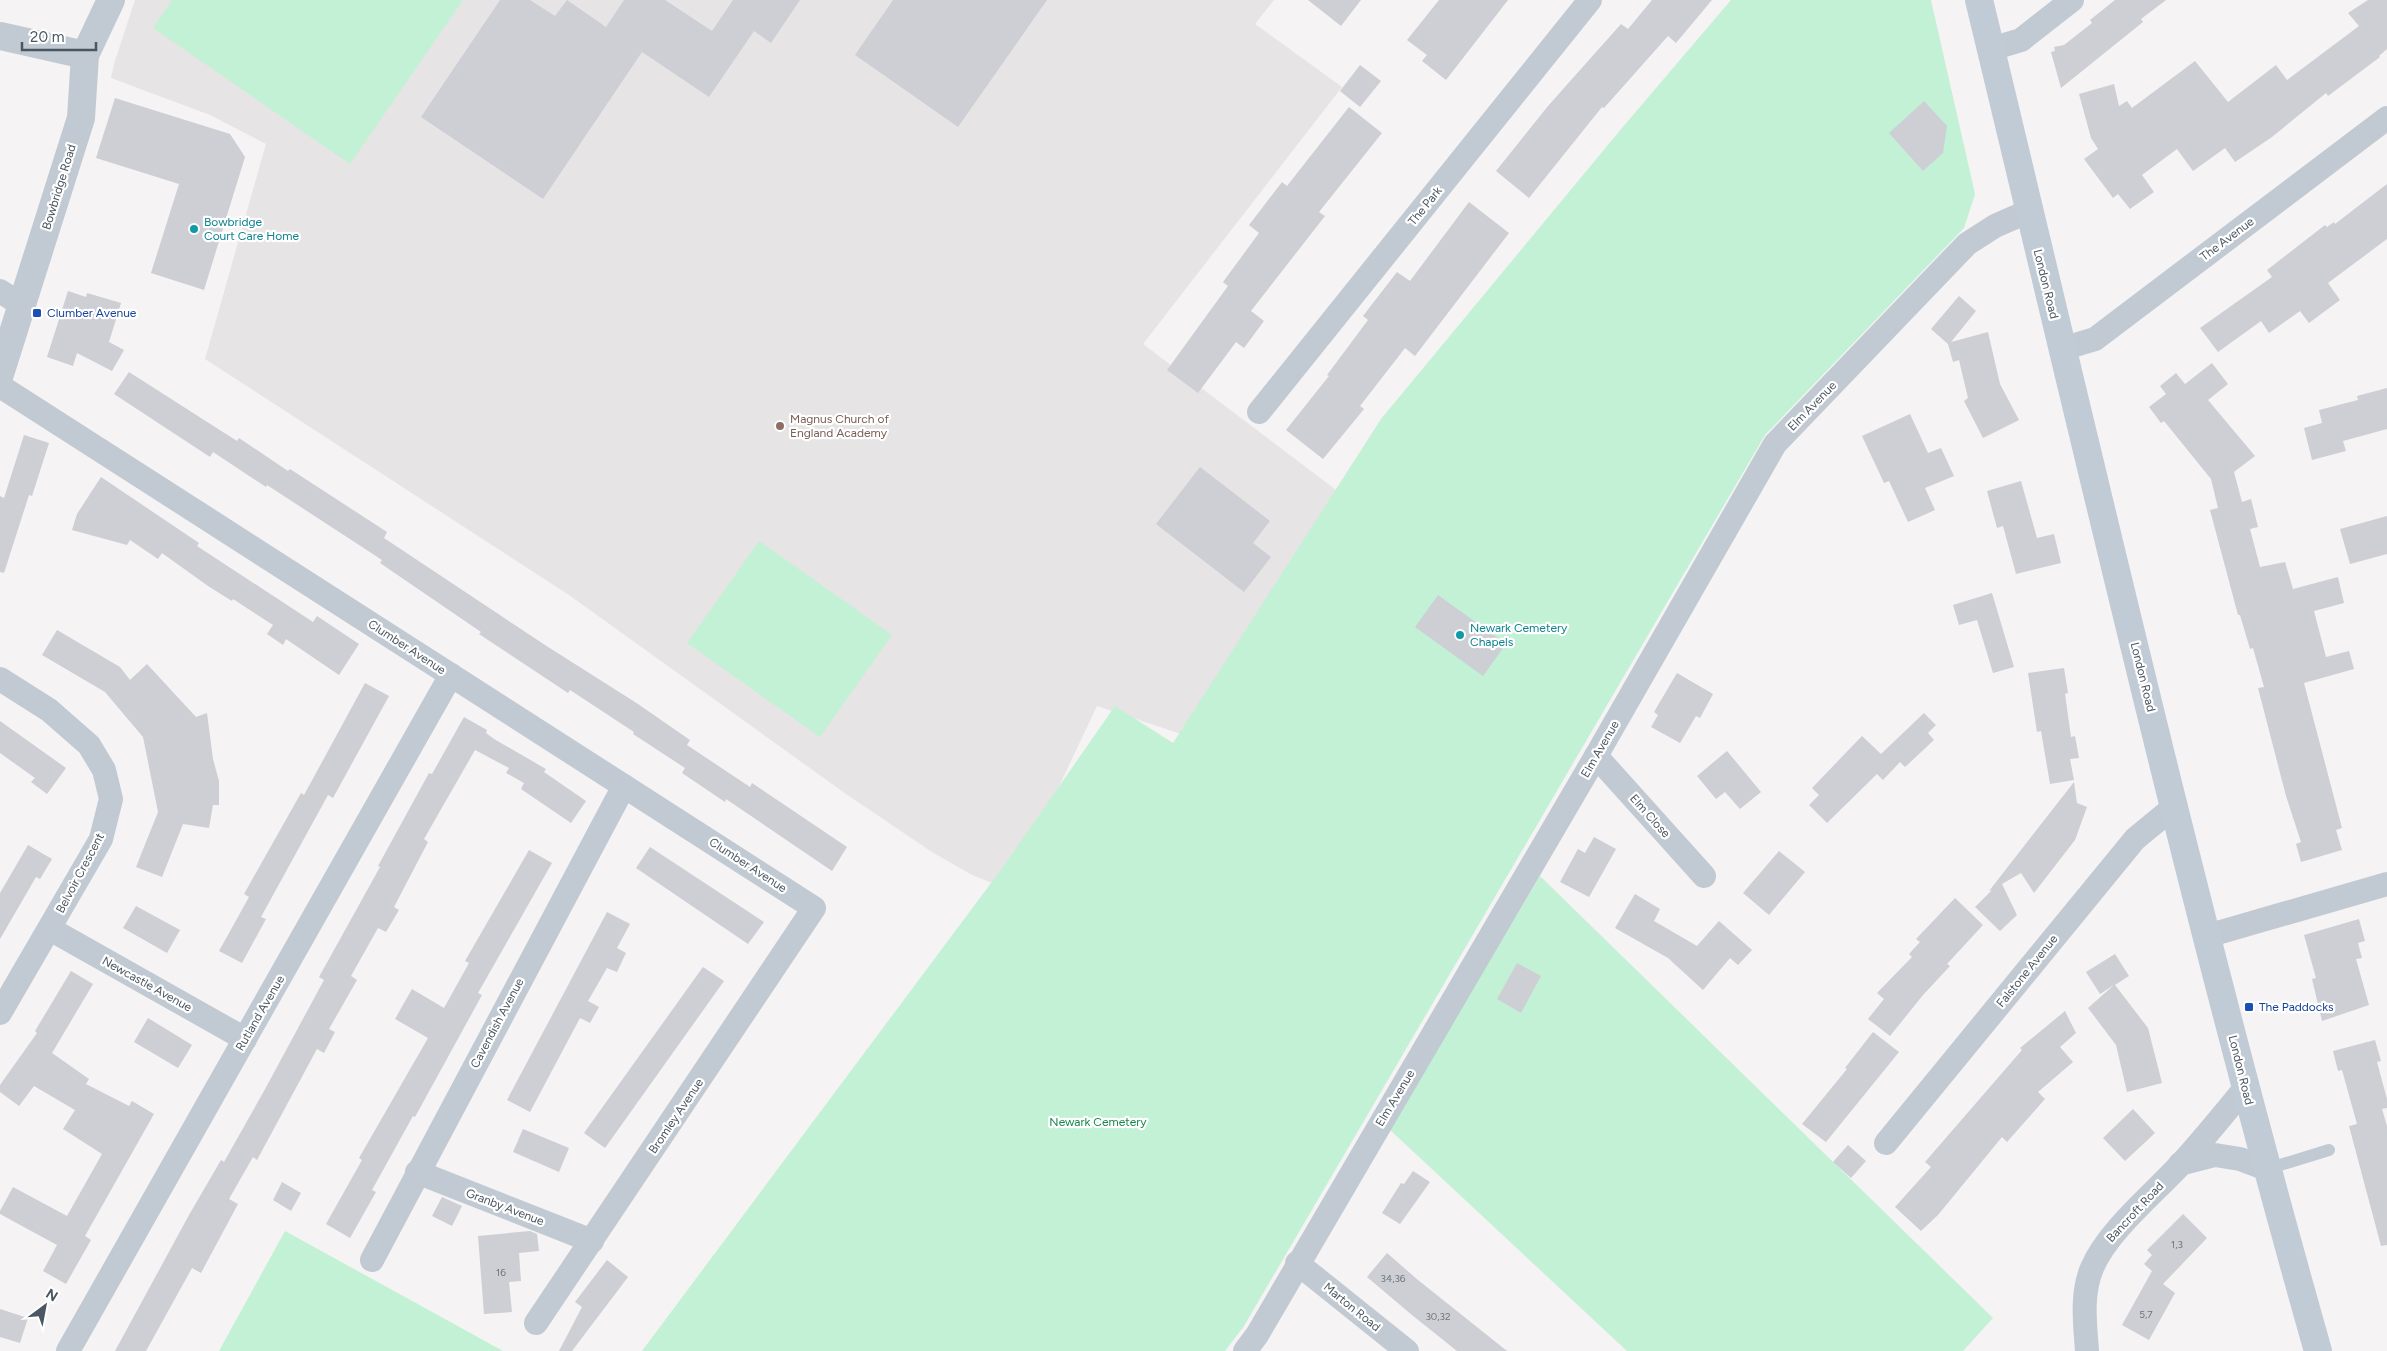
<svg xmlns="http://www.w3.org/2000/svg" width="2387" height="1351" font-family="Figtree,sans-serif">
	<rect width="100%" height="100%" fill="#f5f3f3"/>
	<!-- education -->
	<path fill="#e6e4e5" d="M 135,0 L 1274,0 L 1255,24 L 1342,87 L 1143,344 L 1340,493 L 1187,736 L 1097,706 L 1010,890 L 972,875 L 932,852 L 846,794 L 569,595 L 205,359 L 266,144 L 210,115 L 111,78 L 114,64 Z"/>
	<!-- green -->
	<g fill="#c3f1d5">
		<path d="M 172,0 L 463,0 L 350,164 L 153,28 Z"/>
		<path d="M 1731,0 L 1931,0 L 1975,194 L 1964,228 L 1765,435 L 1244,1326 L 1225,1351 L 642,1351 L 1003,867 L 1115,706 L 1173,743 L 1381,419 L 1622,128 Z"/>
		<path d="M 759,541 L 892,635 L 820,737 L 687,643 Z"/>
		<path d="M 1540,876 L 1993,1318 L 1963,1351 L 1627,1351 L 1389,1129 Z"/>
		<path d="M 285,1231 L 503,1351 L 219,1351 Z"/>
	</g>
	<!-- building -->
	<g fill="#cdcfd5">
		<path d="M 500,0 L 530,0 L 555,16 L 567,0 L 606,27 L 624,0 L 665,0 L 712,31 L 733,0 L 800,0 L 771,43 L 754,31 L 709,97 L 642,52 L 543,199 L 421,117 Z"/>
		<path d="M 893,0 L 1047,0 L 958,127 L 855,55 Z"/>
		<path d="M 1308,0 L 1361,0 L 1341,26 Z"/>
		<path d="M 1439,0 L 1508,0 L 1446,80 L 1422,61 L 1427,55 L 1407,40 Z"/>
		<path d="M 1652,0 L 1712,0 L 1676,43 L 1668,36 L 1604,108 L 1602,107 L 1529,198 L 1496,171 L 1548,106 L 1621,24 L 1628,29 Z"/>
		<path d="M 2115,0 L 2166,0 L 2141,19 L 2143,22 L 2061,88 L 2051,52 L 2055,51 L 2054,47 L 2064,45 L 2092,23 L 2090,20 Z"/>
		<path d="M 2368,0 L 2387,0 L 2387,49 L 2379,56 L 2380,57 L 2328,96 L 2326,93 L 2272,137 L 2235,162 L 2225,148 L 2193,171 L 2177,149 L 2142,175 L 2154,192 L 2130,209 L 2118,194 L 2113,198 L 2084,159 L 2098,149 L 2091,138 L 2079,94 L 2114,84 L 2119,106 L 2127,101 L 2132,108 L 2195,61 L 2228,102 L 2276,65 L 2287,80 L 2359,26 L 2348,13 Z"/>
		<path d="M 1360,65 L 1381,81 L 1360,107 L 1340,91 Z"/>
		<path d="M 115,98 L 230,134 L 245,157 L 204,290 L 151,273 L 179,184 L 96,158 Z"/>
		<path d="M 1924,101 L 1947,126 L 1943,153 L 1923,171 L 1889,133 Z"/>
		<path d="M 1349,107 L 1382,133 L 1319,212 L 1325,216 L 1251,311 L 1264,321 L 1244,348 L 1236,342 L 1198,393 L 1167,370 L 1228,286 L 1223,282 L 1259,233 L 1249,225 L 1282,182 L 1287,186 Z"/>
		<path d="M 2387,184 L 2387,239 L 2328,283 L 2340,300 L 2309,323 L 2300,311 L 2269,333 L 2261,321 L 2218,352 L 2200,328 L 2272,277 L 2267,270 L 2325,225 L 2327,227 L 2334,222 L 2335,224 Z"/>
		<path d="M 1469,202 L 1509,233 L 1415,356 L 1405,348 L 1360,406 L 1364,409 L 1323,459 L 1286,430 L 1329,376 L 1327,375 L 1368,320 L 1363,316 L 1397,272 L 1410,281 Z"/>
		<path d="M 68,291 L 86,297 L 87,293 L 121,303 L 109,342 L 124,350 L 112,371 L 77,353 L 73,366 L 47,357 Z"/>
		<path d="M 1959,296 L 1976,311 L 1951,342 L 1988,332 L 2000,384 L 2019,420 L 1983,438 L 1964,401 L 1968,398 L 1959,360 L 1953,362 L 1948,344 L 1931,329 Z"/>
		<path d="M 2212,363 L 2228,384 L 2208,400 L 2255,456 L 2234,472 L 2242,502 L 2251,499 L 2258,527 L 2250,529 L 2260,567 L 2285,562 L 2293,589 L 2338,577 L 2344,603 L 2314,611 L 2326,657 L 2349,651 L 2354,669 L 2304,683 L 2342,828 L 2336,830 L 2342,850 L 2301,862 L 2296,844 L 2301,842 L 2286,796 L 2258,688 L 2264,687 L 2253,648 L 2250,649 L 2240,615 L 2238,615 L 2210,510 L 2218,508 L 2211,479 L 2164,421 L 2161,423 L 2149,407 L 2166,394 L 2160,386 L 2176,373 L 2185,384 Z"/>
		<path d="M 129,372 L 237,441 L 239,438 L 288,471 L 290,469 L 387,532 L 384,538 L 545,645 L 638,704 L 690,740 L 687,745 L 750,787 L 752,783 L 847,847 L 832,871 L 726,799 L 725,802 L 682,773 L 685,768 L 633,734 L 634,732 L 570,690 L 568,693 L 479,634 L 481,632 L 380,563 L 382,560 L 267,485 L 266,487 L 213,452 L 210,457 L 114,394 Z"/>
		<path d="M 2387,388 L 2387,429 L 2343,441 L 2346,451 L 2312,460 L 2304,428 L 2322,423 L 2319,410 L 2358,400 L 2357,396 Z"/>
		<path d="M 1910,414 L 1928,453 L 1941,448 L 1954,476 L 1925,488 L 1935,510 L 1908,522 L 1889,481 L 1884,483 L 1862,436 Z"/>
		<path d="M 24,435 L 49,443 L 32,496 L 29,495 L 4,573 L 0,572 L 0,496 L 4,498 Z"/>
		<path d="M 1200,467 L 1270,521 L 1253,543 L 1271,557 L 1244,592 L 1156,524 Z"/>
		<path d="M 101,477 L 199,543 L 197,546 L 313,622 L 317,616 L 359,644 L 339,675 L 286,639 L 283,645 L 267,634 L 273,625 L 233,599 L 232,601 L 208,586 L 162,553 L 158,559 L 130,540 L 127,545 L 72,530 L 77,514 Z"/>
		<path d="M 2021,481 L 2037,538 L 2054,534 L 2061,563 L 2016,574 L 2003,526 L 1997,528 L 1987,491 Z"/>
		<path d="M 2387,516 L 2387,554 L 2350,564 L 2340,529 Z"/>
		<path d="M 1992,593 L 2014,667 L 1993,673 L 1977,620 L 1959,625 L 1953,605 Z"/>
		<path d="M 1438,595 L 1506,644 L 1483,676 L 1415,627 Z"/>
		<path d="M 57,630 L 120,667 L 130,680 L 147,664 L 196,717 L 207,713 L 213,759 L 219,781 L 219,805 L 213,805 L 209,828 L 183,824 L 162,877 L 136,867 L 158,812 L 143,737 L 105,692 L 42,655 Z"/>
		<path d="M 2064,668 L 2068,693 L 2065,694 L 2071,737 L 2075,736 L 2079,758 L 2070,759 L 2074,780 L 2050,784 L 2041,731 L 2037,732 L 2028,673 Z"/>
		<path d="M 1677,673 L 1713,694 L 1700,718 L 1696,716 L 1680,743 L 1651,727 L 1658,715 L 1654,712 Z"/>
		<path d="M 365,683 L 389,696 L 333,798 L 328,795 L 261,917 L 266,919 L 242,963 L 219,951 L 249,897 L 244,894 L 301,793 L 304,795 Z"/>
		<path d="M 1924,713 L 1936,725 L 1928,733 L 1934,740 L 1905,767 L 1900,762 L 1883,780 L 1877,774 L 1827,823 L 1809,805 L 1819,795 L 1812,788 L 1862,736 L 1881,754 Z"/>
		<path d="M 464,717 L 487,730 L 486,733 L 494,739 L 546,769 L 544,772 L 586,801 L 571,823 L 521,789 L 524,783 L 506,773 L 509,768 L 475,750 L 424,839 L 428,842 L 394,907 L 399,910 L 386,932 L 378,928 L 351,976 L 357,980 L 329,1029 L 335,1032 L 324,1053 L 317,1049 L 257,1160 L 253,1157 L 229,1199 L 238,1204 L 201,1273 L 192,1268 L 146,1351 L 115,1351 L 189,1215 L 221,1160 L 224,1162 L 264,1091 L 324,980 L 319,977 L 380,867 L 378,866 L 429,773 L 432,774 Z"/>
		<path d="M 0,721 L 66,768 L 47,794 L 31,782 L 35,778 L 0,753 Z"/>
		<path d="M 1727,751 L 1761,792 L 1740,809 L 1725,792 L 1716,799 L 1697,776 Z"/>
		<path d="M 2074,782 L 2077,803 L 2087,807 L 2075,840 L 2034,893 L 2021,873 L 2002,884 L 2017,915 L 2000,931 L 1975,907 L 1992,890 L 1989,891 Z"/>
		<path d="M 1594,837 L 1616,849 L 1589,897 L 1560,882 L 1578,849 L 1585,853 Z"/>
		<path d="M 28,845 L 52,859 L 40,879 L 36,877 L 0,939 L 0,893 Z"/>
		<path d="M 650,847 L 764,922 L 748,944 L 636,868 Z"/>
		<path d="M 529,850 L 552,863 L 478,993 L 482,995 L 415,1117 L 413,1116 L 372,1190 L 376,1192 L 350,1238 L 326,1224 L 362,1160 L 359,1158 L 428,1038 L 395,1019 L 412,989 L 444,1008 L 469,963 L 465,961 Z"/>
		<path d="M 1779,851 L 1805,872 L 1769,915 L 1743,893 Z"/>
		<path d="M 1635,894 L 1660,909 L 1654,921 L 1697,946 L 1719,921 L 1752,950 L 1738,965 L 1730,958 L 1703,990 L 1668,958 L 1615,928 Z"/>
		<path d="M 1955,898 L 1983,925 L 1947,964 L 1950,966 L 1923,995 L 1890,1036 L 1868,1019 L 1884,999 L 1877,993 L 1912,957 L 1909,954 L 1920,942 L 1916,939 Z"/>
		<path d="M 136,906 L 180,930 L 167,953 L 123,928 Z"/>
		<path d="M 607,912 L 630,924 L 617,948 L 626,953 L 617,972 L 607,968 L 588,1001 L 599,1007 L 590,1023 L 580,1018 L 530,1112 L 507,1100 Z"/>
		<path d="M 2359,919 L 2365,941 L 2358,943 L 2362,958 L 2356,959 L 2369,1005 L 2322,1021 L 2312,979 L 2316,978 L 2304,935 Z"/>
		<path d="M 2115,954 L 2129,976 L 2115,985 L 2148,1028 L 2162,1083 L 2127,1092 L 2116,1045 L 2088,1008 L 2114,985 L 2100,994 L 2086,972 Z"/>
		<path d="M 1517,963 L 1541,976 L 1521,1013 L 1497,999 Z"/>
		<path d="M 703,967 L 724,981 L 605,1148 L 584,1133 Z"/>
		<path d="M 71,971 L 93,984 L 52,1053 L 89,1079 L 86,1084 L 129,1106 L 132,1101 L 154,1114 L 85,1236 L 91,1240 L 66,1284 L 43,1271 L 57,1245 L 0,1214 L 0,1211 L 13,1187 L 67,1216 L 102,1154 L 63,1129 L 75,1110 L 34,1086 L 19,1106 L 0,1092 L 0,1085 L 37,1033 L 35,1031 Z"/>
		<path d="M 2065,1011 L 2076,1033 L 2060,1047 L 2073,1062 L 2038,1092 L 2045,1099 L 2007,1142 L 2002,1137 L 1938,1215 L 1921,1231 L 1895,1207 L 1931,1167 L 1925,1162 L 2022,1050 L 2020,1048 Z"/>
		<path d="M 148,1018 L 192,1045 L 178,1068 L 134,1042 Z"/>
		<path d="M 1873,1032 L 1899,1052 L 1826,1142 L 1802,1124 L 1847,1069 L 1845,1068 Z"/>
		<path d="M 2375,1040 L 2381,1061 L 2377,1062 L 2387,1099 L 2387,1108 L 2382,1109 L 2387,1126 L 2387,1245 L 2381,1246 L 2349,1126 L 2357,1124 L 2342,1070 L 2338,1071 L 2333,1051 Z"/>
		<path d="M 2133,1109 L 2155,1133 L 2125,1161 L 2103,1138 Z"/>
		<path d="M 523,1129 L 569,1148 L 559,1172 L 513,1152 Z"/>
		<path d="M 1848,1145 L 1866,1161 L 1851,1178 L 1833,1162 Z"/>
		<path d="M 1413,1171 L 1430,1182 L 1400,1224 L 1382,1213 L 1401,1183 L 1404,1184 Z"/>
		<path d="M 282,1182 L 301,1193 L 291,1211 L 273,1200 Z"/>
		<path d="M 442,1197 L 462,1206 L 452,1226 L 432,1216 Z"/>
		<path d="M 2183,1214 L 2207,1238 L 2163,1284 L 2175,1293 L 2149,1340 L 2122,1325 L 2152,1271 L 2144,1264 L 2152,1255 L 2147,1250 Z"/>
		<path d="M 530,1231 L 537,1234 L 539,1251 L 519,1253 L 521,1281 L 509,1282 L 512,1312 L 484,1314 L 478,1236 Z"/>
		<path d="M 1387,1253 L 1418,1280 L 1507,1351 L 1457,1351 L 1412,1315 L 1367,1277 Z"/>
		<path d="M 607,1260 L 628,1277 L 572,1351 L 559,1351 L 582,1307 L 575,1302 Z"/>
		<path d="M 0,1309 L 28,1318 L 20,1343 L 0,1337 Z"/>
	</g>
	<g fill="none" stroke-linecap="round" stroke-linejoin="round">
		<!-- service -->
		<path stroke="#c1cad2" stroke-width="12" d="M 2267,1169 L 2329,1150"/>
		<!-- minor -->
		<g stroke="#c1cad2" stroke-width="24">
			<path d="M 1991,49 L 2021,40 L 2072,0"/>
			<path d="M 0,291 L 23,306"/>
			<path d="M 2062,349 L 2095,339 L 2387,118"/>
			<path d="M 0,386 L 814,908 L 536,1323"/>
			<path d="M 1259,412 L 1590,0"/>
			<path d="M 0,679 L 49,710 L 89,745 L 104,770 L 111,799 L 101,839 L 0,1013"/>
			<path d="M 1596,756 L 1704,876"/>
			<path d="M 50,929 L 245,1039"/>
			<path d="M 2207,936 L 2387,884"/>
			<path d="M 1886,1143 L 2135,839 L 2175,806"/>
			<path d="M 2180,1164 L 2215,1155 L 2240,1159 L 2267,1169"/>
			<path d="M 417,1172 L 592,1241"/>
			<path d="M 372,1260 L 624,786"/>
			<path d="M 1297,1263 L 1407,1351"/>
			<path d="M 68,1351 L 451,675"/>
			<path d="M 1245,1351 L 1257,1335 L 1596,756 L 1775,444 L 1967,244 L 1995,226 L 2029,211"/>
			<path d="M 2087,1351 C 2085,1323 2081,1294 2092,1268 C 2107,1232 2152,1195 2179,1166 C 2202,1141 2224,1114 2246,1087"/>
		</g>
		<!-- tertiary -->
		<g stroke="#c1cad2" stroke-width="28">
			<path d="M 0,36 L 85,55"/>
			<path d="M 0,374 L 81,118 L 85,55 L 111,0"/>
		</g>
		<!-- secondary -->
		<path stroke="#c1cbd6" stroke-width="28" d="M 1979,0 C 2088,451 2191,904 2318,1351"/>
	</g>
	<!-- markers -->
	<g fill="#0f9aa8" stroke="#fff" stroke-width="2">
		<circle cx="194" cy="229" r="5"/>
		<circle cx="1460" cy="635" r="5"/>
	</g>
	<g fill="#1a4fb4" stroke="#fff" stroke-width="2">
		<rect x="32" y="308" width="10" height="10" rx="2.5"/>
		<rect x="2244" y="1002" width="10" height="10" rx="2.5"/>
	</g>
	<circle fill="#8d6e63" stroke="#fff" stroke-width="2" cx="780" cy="426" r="5"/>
	<g text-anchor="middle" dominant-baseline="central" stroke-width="4.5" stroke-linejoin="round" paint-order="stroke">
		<!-- number labels -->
		<g font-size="10" fill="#6b747e">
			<text x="2177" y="1244">1,3</text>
			<text x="501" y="1272">16</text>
			<text x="1393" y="1278">34,36</text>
			<text x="2146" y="1314">5,7</text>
			<text x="1438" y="1316">30,32</text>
		</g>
		<!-- street labels -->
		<g font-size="12" fill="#4a5661" stroke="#fff">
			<text transform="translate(59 187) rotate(-73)">Bowbridge Road</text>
			<text transform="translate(1425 206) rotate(-51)">The Park</text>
			<text transform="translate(2227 239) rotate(-37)">The Avenue</text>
			<text transform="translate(2046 284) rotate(76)">London Road</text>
			<text transform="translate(1812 406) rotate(-46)">Elm Avenue</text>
			<text transform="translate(407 647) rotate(33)">Clumber Avenue</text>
			<text transform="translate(2143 677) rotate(76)">London Road</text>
			<text transform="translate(1600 749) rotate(-60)">Elm Avenue</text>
			<text transform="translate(1650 816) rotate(48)">Elm Close</text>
			<text transform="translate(748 865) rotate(33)">Clumber Avenue</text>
			<text transform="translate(80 873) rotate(-62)">Belvoir Crescent</text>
			<text transform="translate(2027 971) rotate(-51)">Falstone Avenue</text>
			<text transform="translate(147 984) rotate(29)">Newcastle Avenue</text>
			<text transform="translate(260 1013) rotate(-60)">Rutland Avenue</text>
			<text transform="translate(497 1023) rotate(-62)">Cavendish Avenue</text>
			<text transform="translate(2241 1070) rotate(76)">London Road</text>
			<text transform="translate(1395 1098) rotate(-59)">Elm Avenue</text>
			<text transform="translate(676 1116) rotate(-56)">Bromley Avenue</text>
			<text transform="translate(505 1207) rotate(21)">Granby Avenue</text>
			<text transform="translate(2135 1212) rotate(-47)">Bancroft Road</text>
			<text transform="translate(1352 1307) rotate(39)">Marton Road</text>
		</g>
		<!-- culture labels -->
		<g font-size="12" fill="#0d838f" stroke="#fff" text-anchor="start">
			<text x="204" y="222">Bowbridge<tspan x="204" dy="14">Court Care Home</tspan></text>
			<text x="1470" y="628">Newark Cemetery<tspan x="1470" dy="14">Chapels</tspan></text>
		</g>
		<!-- transit labels -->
		<g font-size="12" fill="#164399" stroke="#fff" text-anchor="start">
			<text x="47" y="313">Clumber Avenue</text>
			<text x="2259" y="1007">The Paddocks</text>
		</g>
		<!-- education labels -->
		<g font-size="12" fill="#785e54" stroke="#fff" text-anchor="start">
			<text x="790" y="419">Magnus Church of<tspan x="790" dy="14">England Academy</tspan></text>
		</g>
		<!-- park labels -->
		<g font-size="12" fill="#17864f" stroke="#fff">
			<text x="1098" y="1122">Newark Cemetery</text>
		</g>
	</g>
	<!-- north arrow -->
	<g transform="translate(45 1306) rotate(32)" stroke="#ffffff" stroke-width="4" paint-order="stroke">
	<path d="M0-4L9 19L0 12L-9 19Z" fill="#4a5661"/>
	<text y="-8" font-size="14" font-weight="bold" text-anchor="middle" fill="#4a5661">N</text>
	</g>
	<!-- scale -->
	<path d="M22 42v8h74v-8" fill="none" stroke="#4a5661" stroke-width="2.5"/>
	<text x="30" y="42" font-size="15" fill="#4a5661" stroke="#ffffff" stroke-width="4" paint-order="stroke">20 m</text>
</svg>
